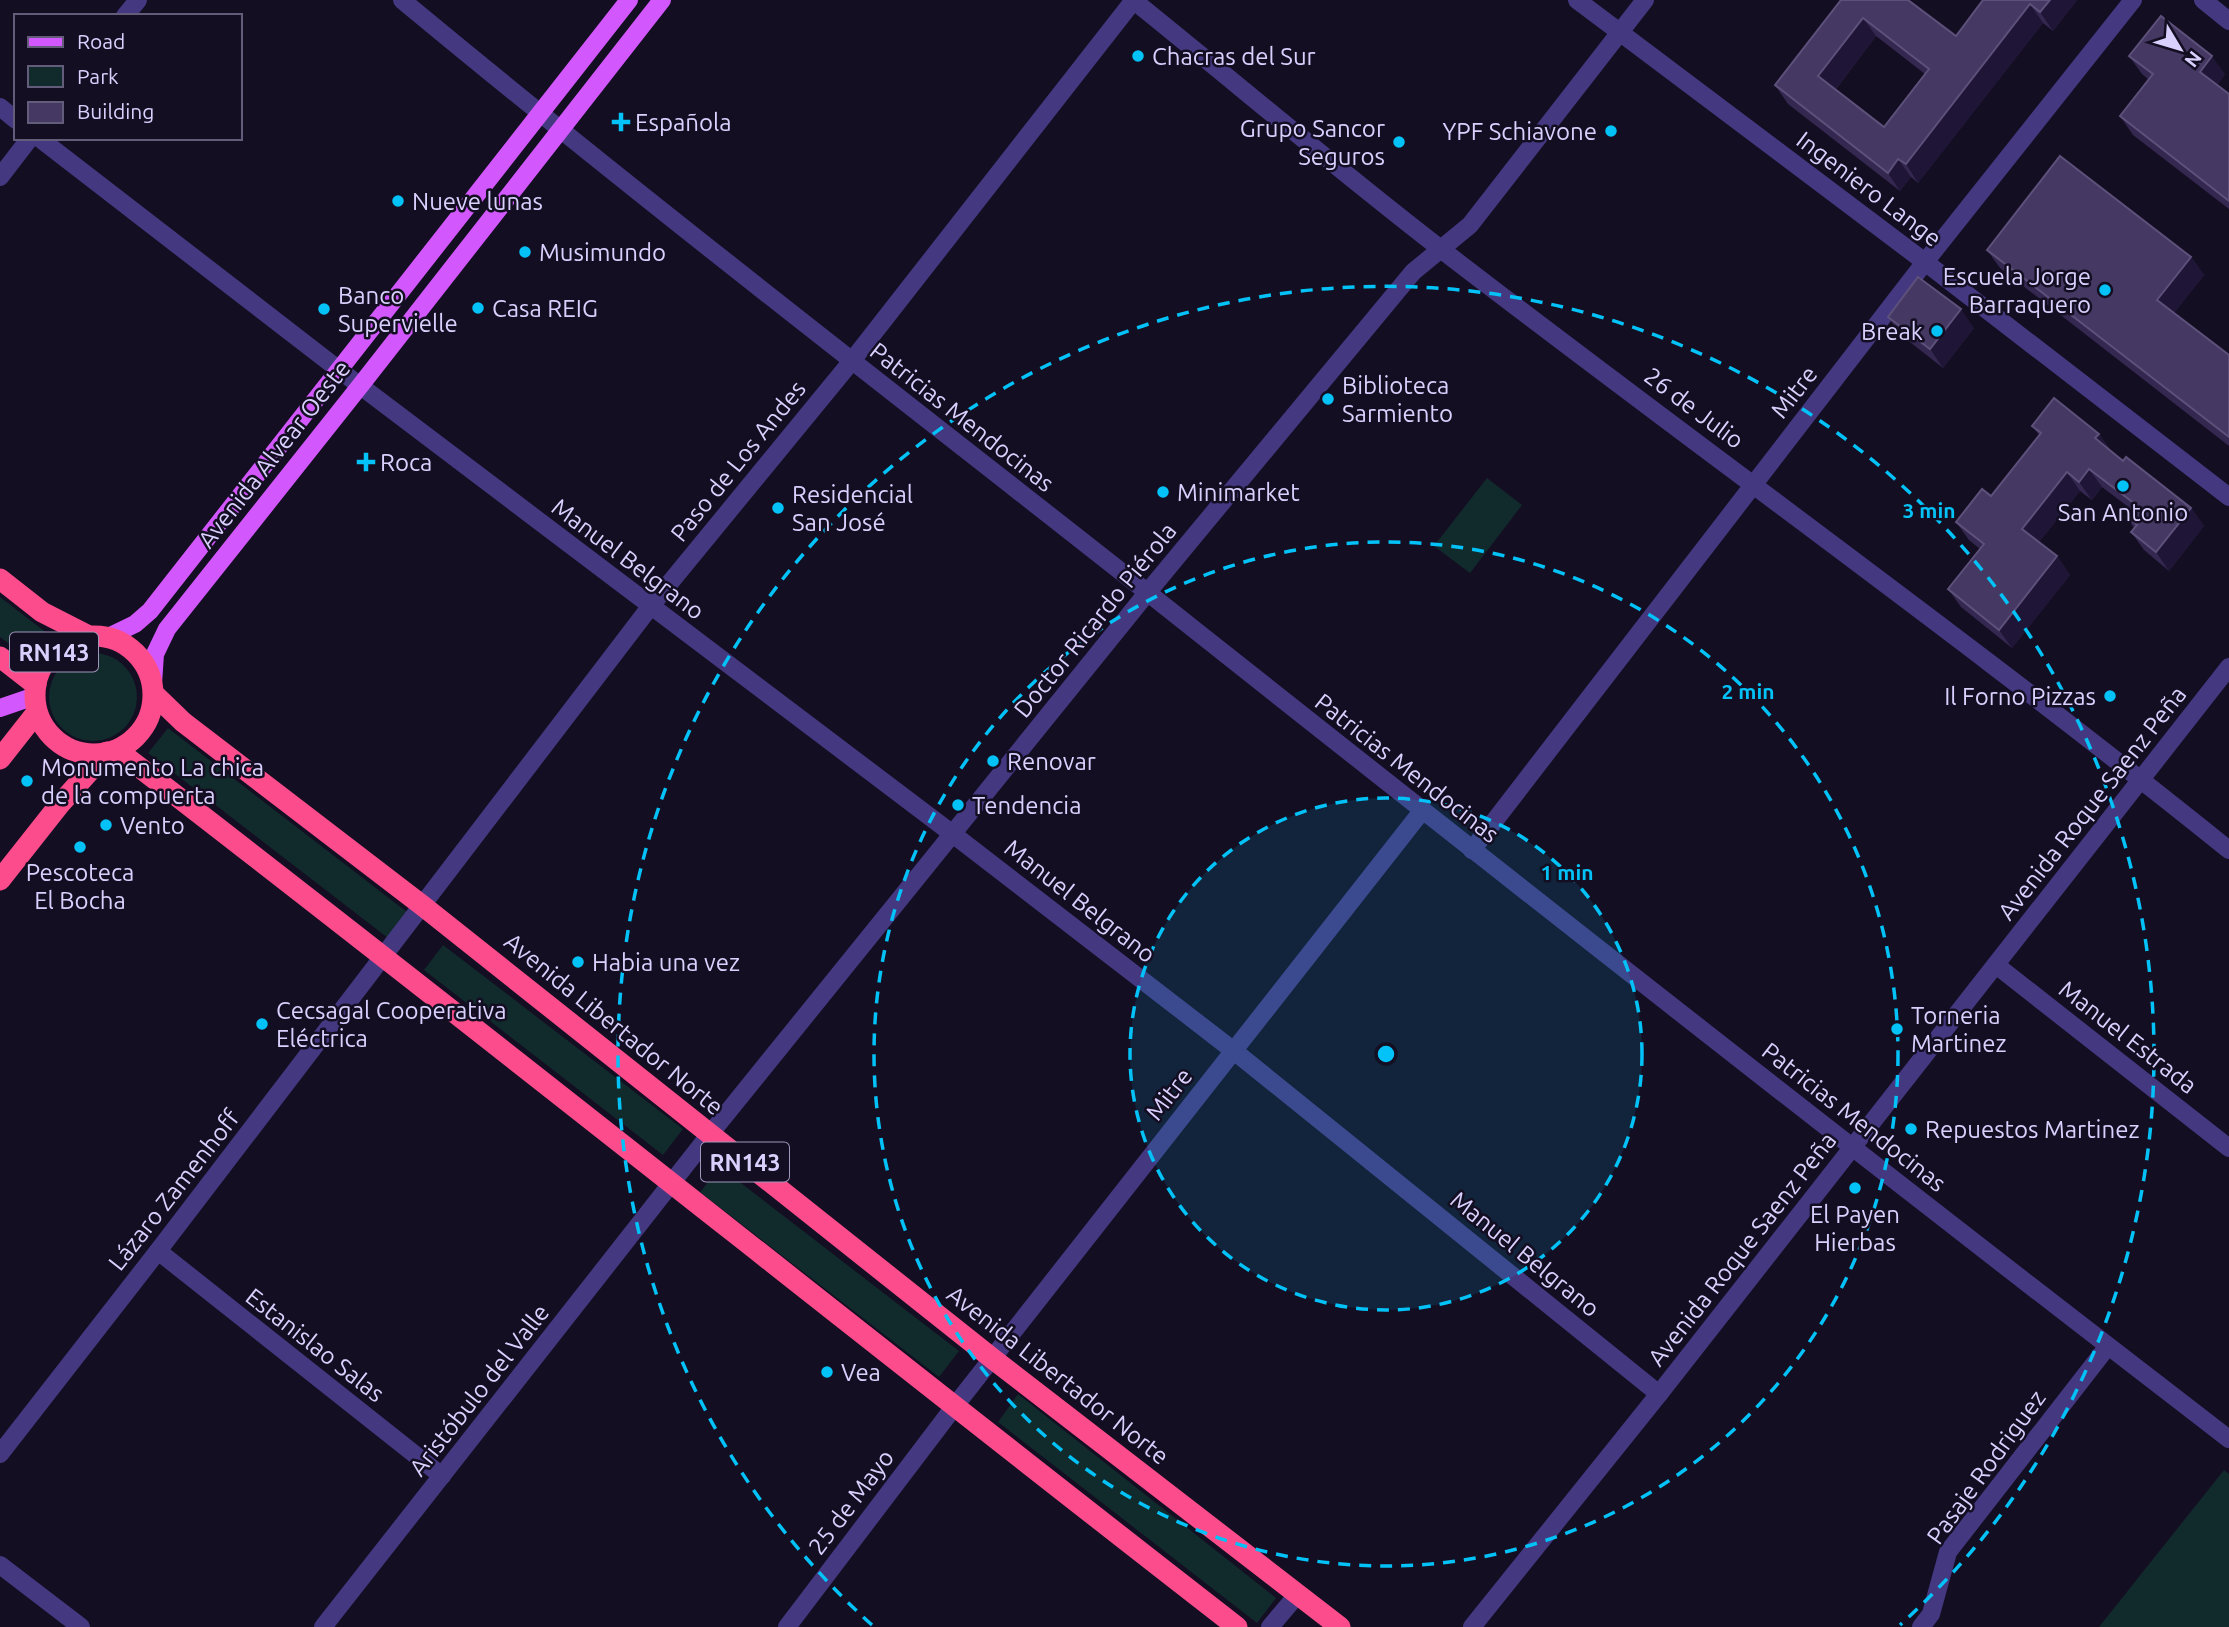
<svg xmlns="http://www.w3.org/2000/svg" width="2229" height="1627" font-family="Ubuntu,sans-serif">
	<rect width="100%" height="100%" fill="#140e22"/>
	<!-- green -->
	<g fill="#112a2c">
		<path d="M 1487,478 L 1522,505 L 1470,573 L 1434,546 Z"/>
		<path d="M 0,597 L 52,637 L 33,662 L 0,637 Z"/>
		<circle cx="93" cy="697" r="44"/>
		<path d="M 168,728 L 407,912 L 388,938 L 148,753 Z"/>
		<path d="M 443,945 L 683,1129 L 663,1155 L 424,970 Z"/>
		<path d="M 720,1167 L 959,1351 L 939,1377 L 700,1192 Z"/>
		<path d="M 1018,1394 L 1276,1598 L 1257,1623 L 998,1422 Z"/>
		<path d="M 2224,1470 L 2229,1474 L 2229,1627 L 2099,1627 Z"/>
	</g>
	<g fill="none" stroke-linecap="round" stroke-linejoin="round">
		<!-- minor -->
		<g stroke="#443981" stroke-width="18">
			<path d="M 402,0 C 648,204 901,398 1152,596 C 1509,879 1867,1161 2229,1439"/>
			<path d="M 1133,0 C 1236,83 1337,169 1442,250 C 1703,451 1972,643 2229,850"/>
			<path d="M 1577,0 L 1925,262 L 2229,497"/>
			<path d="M 2203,0 L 2229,21"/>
			<path d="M 125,16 L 138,0"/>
			<path d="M 0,107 L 16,120"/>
			<path d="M 39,138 L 338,369 L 954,835 L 1234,1051 L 1659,1394"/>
			<path d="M 0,177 L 30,138"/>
			<path d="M 1472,850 L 1925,262 L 2133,0"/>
			<path d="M 1996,965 L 2229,1148"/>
			<path d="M 158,1251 L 442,1476"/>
			<path d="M 0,1454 L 158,1251 L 650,607 L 851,362 L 1134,0"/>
			<path d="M 0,1565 L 81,1627"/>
			<path d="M 323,1627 L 710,1134 L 1147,593 L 1413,272 L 1470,225 L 1645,0"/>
			<path d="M 787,1627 L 954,1407 L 1422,811"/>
			<path d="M 1270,1627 L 1298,1594"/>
			<path d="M 1472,1627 L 1659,1394 L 2229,667"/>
			<path d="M 1921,1627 L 1931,1614 L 1948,1552 L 2108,1346"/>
		</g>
		<!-- major -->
		<g stroke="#d258fd" stroke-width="18">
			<path d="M 108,637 L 135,624 L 150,611 L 629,0"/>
			<path d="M 153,684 L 155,654 L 167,629 L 360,386 L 662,0"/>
			<path d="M 0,708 L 35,696"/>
		</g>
		<!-- highway -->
		<g stroke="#fd4c8c" stroke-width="21">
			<path d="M 0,579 L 42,612 L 89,636"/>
			<circle cx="94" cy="695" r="59"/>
			<path d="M 0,657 L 36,685"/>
			<path d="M 154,694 L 183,722 L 423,906 L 993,1359 L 1340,1627"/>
			<path d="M 117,750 C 493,1039 862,1336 1237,1627"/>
			<path d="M 0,759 L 37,712"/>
			<path d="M 0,880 L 60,804 L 107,752"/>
		</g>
	</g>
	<!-- wall -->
	<g fill="#342750" fill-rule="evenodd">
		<path d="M 1841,0 L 1956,36 L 1983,0 L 2077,0 L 2053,31 L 2043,23 L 1918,183 L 1911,177 L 1900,191 L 1788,104 L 1775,85 ZM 1876,36 L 1925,74 L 1884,127 L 1836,89 Z"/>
		<path d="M 2129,56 L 2225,74 L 2217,85 L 2229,94 L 2229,209 L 2133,135 L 2120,116 L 2148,79 L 2142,74 Z"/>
		<path d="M 1987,250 L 2191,257 L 2204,275 L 2174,313 L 2229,355 L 2229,446 L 2000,268 Z"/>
		<path d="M 1888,317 L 1974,328 L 1943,368 L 1901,335 Z"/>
		<path d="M 2032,426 L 2099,434 L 2111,451 L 2191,508 L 2204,526 L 2169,571 L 2144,550 L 2131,532 L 2134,528 L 2126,516 L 2131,509 L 2102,487 L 2092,500 L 2080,491 L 2039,542 L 2057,556 L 2070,575 L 2012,648 L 1961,607 L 1948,589 L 1980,549 L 1969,540 L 1956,522 L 1991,496 L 2039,435 Z"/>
	</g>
	<!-- shaded-wall -->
	<g fill="#1f1536">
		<path d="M 2050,0 L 2077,0 L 2053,31 L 2040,12 Z"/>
		<path d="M 2030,4 L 2043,23 L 1918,183 L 1906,164 Z"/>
		<path d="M 1863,18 L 1876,36 L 1831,95 L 1818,76 Z"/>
		<path d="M 2212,56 L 2225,74 L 2213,90 L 2200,72 Z"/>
		<path d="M 1898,159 L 1911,177 L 1900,191 L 1888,173 Z"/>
		<path d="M 2191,257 L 2204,275 L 2170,318 L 2157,300 Z"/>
		<path d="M 1961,309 L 1974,328 L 1943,368 L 1930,349 Z"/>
		<path d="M 2099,434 L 2111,452 L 2095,438 Z"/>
		<path d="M 2089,469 L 2102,487 L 2092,500 L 2079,482 Z"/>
		<path d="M 2067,472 L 2080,491 L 2035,547 L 2022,529 Z"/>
		<path d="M 2191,508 L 2204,526 L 2169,571 L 2156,552 Z"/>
		<path d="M 2057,556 L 2070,575 L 2012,648 L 1999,630 Z"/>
	</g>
	<!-- building -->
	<g fill="#453963" stroke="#5d517b" stroke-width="2" fill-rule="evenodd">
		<path d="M 1841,0 L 1908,0 L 1956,36 L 1983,0 L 2050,0 L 2040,12 L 2030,4 L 1906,164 L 1898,159 L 1888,173 L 1775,85 ZM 1863,18 L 1929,69 L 1884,127 L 1818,76 Z"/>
		<path d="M 2161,16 L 2212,56 L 2200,72 L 2229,94 L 2229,201 L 2120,116 L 2153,74 L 2129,56 Z"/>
		<path d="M 2060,156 L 2191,257 L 2157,300 L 2229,355 L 2229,437 L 1987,250 Z"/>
		<path d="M 1918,277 L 1961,309 L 1930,349 L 1888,317 Z"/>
		<path d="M 2054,398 L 2099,434 L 2095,438 L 2123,461 L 2126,457 L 2191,508 L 2156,552 L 2131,532 L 2137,525 L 2126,516 L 2135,504 L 2089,469 L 2079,482 L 2067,472 L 2022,529 L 2057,556 L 1999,630 L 1948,589 L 1984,544 L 1956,522 L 1982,489 L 1991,496 L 2041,433 L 2032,426 Z"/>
	</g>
	<!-- distance rings -->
	<circle cx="1386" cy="1054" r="256" fill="#03c2f7" fill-opacity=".12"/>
	<g fill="none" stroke="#03c2f7" stroke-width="3.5" stroke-dasharray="12 9">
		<circle cx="1386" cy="1054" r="256"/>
		<circle cx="1386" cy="1054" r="512"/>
		<path d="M872 1625A768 768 0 1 1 1900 1625"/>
	</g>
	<!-- markers -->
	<g fill="#03c2f7" stroke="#140e22" stroke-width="2.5">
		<circle cx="1138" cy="56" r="7"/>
		<path d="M617.5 111.5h7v7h7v7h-7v7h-7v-7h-7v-7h7z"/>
		<circle cx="1611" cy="131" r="7"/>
		<circle cx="1399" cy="142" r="7"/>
		<circle cx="398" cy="201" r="7"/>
		<circle cx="525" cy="252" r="7"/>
		<circle cx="2105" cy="290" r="7"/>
		<circle cx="478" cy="308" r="7"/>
		<circle cx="324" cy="309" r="7"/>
		<circle cx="1937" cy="331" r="7"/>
		<circle cx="1328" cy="399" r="7"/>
		<path d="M362.5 451.5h7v7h7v7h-7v7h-7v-7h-7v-7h7z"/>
		<circle cx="2123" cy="486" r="7"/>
		<circle cx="1163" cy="492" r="7"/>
		<circle cx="778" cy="508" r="7"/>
		<circle cx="2110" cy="696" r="7"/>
		<circle cx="993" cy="761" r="7"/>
		<circle cx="27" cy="781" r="7"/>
		<circle cx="958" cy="805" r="7"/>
		<circle cx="106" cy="825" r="7"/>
		<circle cx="80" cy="847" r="7"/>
		<circle cx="578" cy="962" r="7"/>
		<circle cx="262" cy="1024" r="7"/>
		<circle cx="1897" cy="1029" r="7"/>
		<circle cx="1911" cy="1129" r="7"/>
		<circle cx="1855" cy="1188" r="7"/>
		<circle cx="827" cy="1372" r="7"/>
	</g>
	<g text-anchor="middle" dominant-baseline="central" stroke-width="5" stroke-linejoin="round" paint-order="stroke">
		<!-- shield labels -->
		<g fill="#140e22" stroke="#9f96bc" stroke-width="2">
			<rect x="10" y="632.5" width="88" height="39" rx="5"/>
			<rect x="701" y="1142.5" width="88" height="39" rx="5"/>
		</g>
		<g font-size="23" font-weight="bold" fill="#dad0fe">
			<text x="54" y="652">RN143</text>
			<text x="745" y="1162">RN143</text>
		</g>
		<!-- poi labels -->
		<g font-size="24" fill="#dad0fe" stroke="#140e22" text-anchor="start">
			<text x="1152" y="56">Chacras del Sur</text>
			<text x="635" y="122">Española</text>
			<text x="1385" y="128" text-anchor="end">Grupo Sancor<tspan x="1385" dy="28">Seguros</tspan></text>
			<text x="1597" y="131" text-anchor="end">YPF Schiavone</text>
			<text x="412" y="201">Nueve lunas</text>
			<text x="539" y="252">Musimundo</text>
			<text x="2091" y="276" text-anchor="end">Escuela Jorge<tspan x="2091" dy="28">Barraquero</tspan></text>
			<text x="338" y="295">Banco<tspan x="338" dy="28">Supervielle</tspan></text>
			<text x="492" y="308">Casa REIG</text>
			<text x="1923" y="331" text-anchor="end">Break</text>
			<text x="1342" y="385">Biblioteca<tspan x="1342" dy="28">Sarmiento</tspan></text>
			<text x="380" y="462">Roca</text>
			<text x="1177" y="492">Minimarket</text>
			<text x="792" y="494">Residencial<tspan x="792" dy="28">San José</tspan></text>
			<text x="2123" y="512" text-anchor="middle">San Antonio</text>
			<text x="2096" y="696" text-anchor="end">Il Forno Pizzas</text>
			<text x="1007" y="761">Renovar</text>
			<text x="41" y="767">Monumento La chica<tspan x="41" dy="28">de la compuerta</tspan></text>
			<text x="972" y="805">Tendencia</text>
			<text x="120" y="825">Vento</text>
			<text x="80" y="872" text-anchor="middle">Pescoteca<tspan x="80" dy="28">El Bocha</tspan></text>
			<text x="592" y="962">Habia una vez</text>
			<text x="276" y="1010">Cecsagal Cooperativa<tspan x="276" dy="28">Eléctrica</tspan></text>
			<text x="1911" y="1015">Torneria<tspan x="1911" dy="28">Martinez</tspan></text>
			<text x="1925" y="1129">Repuestos Martinez</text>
			<text x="1855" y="1214" text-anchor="middle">El Payen<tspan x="1855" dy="28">Hierbas</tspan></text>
			<text x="841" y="1372">Vea</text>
		</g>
		<!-- street labels -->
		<g font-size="24" fill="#dad0fe" stroke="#140e22">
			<text transform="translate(1869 189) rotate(37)">Ingeniero Lange</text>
			<text transform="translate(1794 392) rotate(-52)">Mitre</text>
			<text transform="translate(1694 408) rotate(37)">26 de Julio</text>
			<text transform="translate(962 417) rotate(38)">Patricias Mendocinas</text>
			<text transform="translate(274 454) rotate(-52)">Avenida Alvear Oeste</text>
			<text transform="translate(738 461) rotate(-51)">Paso de Los Andes</text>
			<text transform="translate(628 559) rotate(37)">Manuel Belgrano</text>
			<text transform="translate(1095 620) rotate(-51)">Doctor Ricardo Piérola</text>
			<text transform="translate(1407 768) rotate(38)">Patricias Mendocinas</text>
			<text transform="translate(2092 803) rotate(-52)">Avenida Roque Saenz Peña</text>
			<text transform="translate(1080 901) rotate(38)">Manuel Belgrano</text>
			<text transform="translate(614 1024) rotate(39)">Avenida Libertador Norte</text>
			<text transform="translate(2128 1037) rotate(38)">Manuel Estrada</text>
			<text transform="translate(1169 1094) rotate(-52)">Mitre</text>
			<text transform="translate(1854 1117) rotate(38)">Patricias Mendocinas</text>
			<text transform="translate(174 1190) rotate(-52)">Lázaro Zamenhoff</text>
			<text transform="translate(1742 1249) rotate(-52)">Avenida Roque Saenz Peña</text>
			<text transform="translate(1525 1254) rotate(39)">Manuel Belgrano</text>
			<text transform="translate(315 1345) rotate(38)">Estanislao Salas</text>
			<text transform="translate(1058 1375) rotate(38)">Avenida Libertador Norte</text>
			<text transform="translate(479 1390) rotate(-52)">Aristóbulo del Valle</text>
			<text transform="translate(1986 1467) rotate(-54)">Pasaje Rodriguez</text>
			<text transform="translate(851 1502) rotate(-53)">25 de Mayo</text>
		</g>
	</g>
	<circle cx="1386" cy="1054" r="10" fill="#03c2f7" stroke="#140e22" stroke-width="3.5"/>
	<g font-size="21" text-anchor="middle" font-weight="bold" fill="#03c2f7" stroke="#140e22" stroke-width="5" stroke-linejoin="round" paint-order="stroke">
		<text x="1929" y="518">3 min</text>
		<text x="1748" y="699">2 min</text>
		<text x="1567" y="880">1 min</text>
	</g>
	<!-- legend -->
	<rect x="14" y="14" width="228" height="126" fill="#140e22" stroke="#635c7a" stroke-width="2"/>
	<rect x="28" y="37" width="35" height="10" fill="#d258fd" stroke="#635c7a" stroke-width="2"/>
	<text x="77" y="49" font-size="21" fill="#dad0fe">Road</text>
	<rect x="28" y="66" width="35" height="21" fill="#112a2c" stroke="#635c7a" stroke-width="2"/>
	<text x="77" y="84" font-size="21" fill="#dad0fe">Park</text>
	<rect x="28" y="102" width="35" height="21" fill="#453963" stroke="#635c7a" stroke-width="2"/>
	<text x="77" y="119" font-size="21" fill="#dad0fe">Building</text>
	<!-- north arrow -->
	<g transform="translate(2180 49) rotate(128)" stroke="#140e22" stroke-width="5" paint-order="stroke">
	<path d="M0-5L12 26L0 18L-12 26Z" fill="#dad0fe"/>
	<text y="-10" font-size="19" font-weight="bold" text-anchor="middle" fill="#dad0fe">N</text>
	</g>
</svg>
